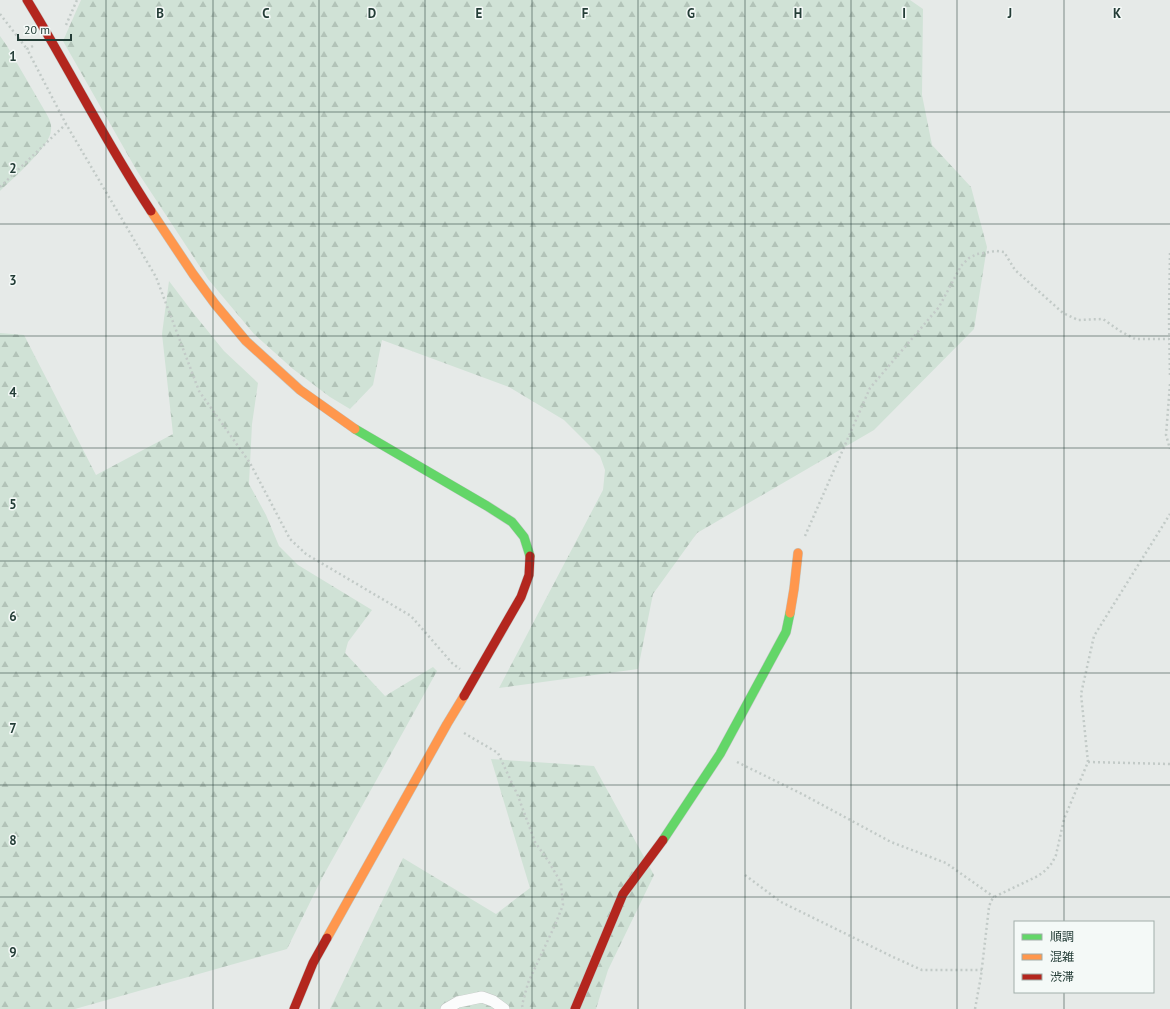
<svg xmlns="http://www.w3.org/2000/svg" width="1170" height="1009" font-family="'PT Sans','Noto Sans JP',sans-serif">
	<defs>
		<pattern id="forest-firs" width="22" height="20" patternUnits="userSpaceOnUse"><rect width="22" height="20" fill="#d0e2d6"/><path d="M5 1l3.5 6h-7zM16 11l3.5 6h-7z" fill="#b2c3b8"/></pattern>
	</defs>
	<rect width="100%" height="100%" fill="#e6eae8"/>
	<!-- forest -->
	<g fill="url(#forest-firs)">
		<path d="M 81,0 L 910,0 L 923,9 L 922,95 L 932,145 L 971,187 L 987,247 L 974,329 L 874,430 L 697,533 L 653,594 L 638,669 L 499,688 L 603,490 L 605,470 L 600,456 L 564,420 L 509,387 L 382,340 L 373,385 L 350,409 L 330,397 L 293,369 L 254,334 L 208,279 L 137,171 L 63,41 Z"/>
		<path d="M 0,36 L 7,46 L 46,113 C 49,118 52,124 51,130 C 51,146 12,179 0,191 Z"/>
		<path d="M 169,281 L 194,314 L 224,351 L 258,383 L 252,424 L 249,484 L 266,515 L 279,546 L 298,565 L 372,610 L 348,642 L 345,653 L 385,696 L 433,667 L 437,671 L 322,878 L 287,949 L 75,1009 L 0,1009 L 0,333 L 24,335 L 96,475 L 173,434 L 162,334 Z"/>
		<path d="M 491,759 L 594,766 L 654,875 L 608,970 L 596,1009 L 330,1009 L 403,858 L 496,914 L 530,888 Z"/>
	</g>
	<g fill="none" stroke-linecap="round" stroke-linejoin="round">
		<defs>
			<path id="lane" d="M 446,1009 L 458,1002 L 482,997 L 493,1001 L 504,1009"/>
			<g id="fast">
				<path d="M 355,429 L 487,506 L 512,522 L 524,537 L 530,556"/>
				<path d="M 663,840 L 720,754 L 786,632 L 790,613"/>
			</g>
			<g id="slow">
				<path d="M 151,211 L 193,274 L 215,304 L 246,341 L 300,390 L 355,429"/>
				<path d="M 790,613 L 794,589 L 798,553"/>
				<path d="M 327,938 L 447,724 L 464,696"/>
			</g>
			<g id="jam">
				<path d="M 27,0 C 70,70 106,143 151,211"/>
				<path d="M 464,696 L 521,597 L 529,575 L 530,556"/>
				<path d="M 294,1009 L 313,963 L 327,938"/>
				<path d="M 575,1009 L 623,894 L 663,840"/>
			</g>
		</defs>
		<!-- lane casing -->
		<use href="#lane" stroke="#c3c7c5" stroke-width="12"/>
		<!-- fast casing -->
		<use href="#fast" stroke="#c1c7c5" stroke-width="10"/>
		<!-- slow casing -->
		<use href="#slow" stroke="#c1c7c5" stroke-width="10"/>
		<!-- jam casing -->
		<use href="#jam" stroke="#c1c7c5" stroke-width="10"/>
		<!-- path -->
		<g stroke="#c2cac7" stroke-width="2.5" stroke-dasharray="2 3" stroke-linecap="butt">
			<path d="M 0,14 L 27,49"/>
			<path d="M 66,25 L 77,0"/>
			<path d="M 33,46 L 27,49 L 66,124 L 156,277 L 199,391 L 250,463 L 290,539 L 306,554 L 411,616 L 452,663 L 460,669"/>
			<path d="M 0,187 L 66,124"/>
			<path d="M 1170,253 L 1169,318 L 1170,377"/>
			<path d="M 1170,384 L 1166,435 L 1170,449"/>
			<path d="M 805,536 L 870,388 L 939,307 L 961,266 L 969,258 L 977,254 L 996,251 L 1004,252 L 1015,270 L 1063,313 L 1078,320 L 1103,319 L 1120,331 L 1135,339 L 1169,339"/>
			<path d="M 464,733 L 498,753 L 518,796 L 535,842 L 549,862 L 561,883 L 563,905 L 555,925 L 528,983 L 522,1005 L 523,1009"/>
			<path d="M 737,762 L 802,794 L 891,842 L 946,863 L 994,897"/>
			<path d="M 1088,762 L 1170,764"/>
			<path d="M 745,875 L 781,902 L 893,957 L 922,970 L 982,970"/>
			<path d="M 975,1009 L 981,976 L 989,907 L 991,901 L 994,897 L 1038,876 L 1046,870 L 1052,863 L 1056,855 L 1064,819 L 1088,762 L 1081,694 L 1094,636 L 1170,514"/>
		</g>
		<!-- lane -->
		<use href="#lane" stroke="#fbfcfc" stroke-width="11"/>
		<!-- fast -->
		<use href="#fast" stroke="#63d668" stroke-width="9"/>
		<!-- slow -->
		<use href="#slow" stroke="#ff974d" stroke-width="9"/>
		<!-- jam -->
		<use href="#jam" stroke="#b3261e" stroke-width="9"/>
	</g>
	<!-- grid -->
	<path fill="none" stroke="#243d37" stroke-width="1" stroke-opacity="0.55" d="M 106,0 L 106,1009M 213,0 L 213,1009M 319,0 L 319,1009M 425,0 L 425,1009M 532,0 L 532,1009M 638,0 L 638,1009M 745,0 L 745,1009M 851,0 L 851,1009M 957,0 L 957,1009M 1064,0 L 1064,922M 0,112 L 1170,112M 0,224 L 1170,224M 0,336 L 1170,336M 0,448 L 1170,448M 0,561 L 1170,561M 0,673 L 1170,673M 0,785 L 1170,785M 0,897 L 1170,897M 1064,992 L 1064,1009"/>
	<g font-size="13" text-anchor="middle" font-weight="bold" fill="#243d37" stroke="#f4f9f7" stroke-width="3" stroke-linejoin="round" paint-order="stroke">
		<text x="160" y="18">B</text>
		<text x="266" y="18">C</text>
		<text x="372" y="18">D</text>
		<text x="479" y="18">E</text>
		<text x="585" y="18">F</text>
		<text x="691" y="18">G</text>
		<text x="798" y="18">H</text>
		<text x="904" y="18">I</text>
		<text x="1010" y="18">J</text>
		<text x="1117" y="18">K</text>
		<text x="13" y="61">1</text>
		<text x="13" y="173">2</text>
		<text x="13" y="285">3</text>
		<text x="13" y="397">4</text>
		<text x="13" y="509">5</text>
		<text x="13" y="621">6</text>
		<text x="13" y="733">7</text>
		<text x="13" y="845">8</text>
		<text x="13" y="957">9</text>
	</g>
	<!-- legend -->
	<rect x="1014" y="921" width="140" height="72" fill="#f4f9f7" stroke="#a1aeaa"/>
	<rect x="1022" y="934" width="20" height="6" fill="#63d668" stroke="#a1aeaa"/>
	<text x="1050" y="941" font-size="12" fill="#243d37">順調</text>
	<rect x="1022" y="954" width="20" height="6" fill="#ff974d" stroke="#a1aeaa"/>
	<text x="1050" y="961" font-size="12" fill="#243d37">混雑</text>
	<rect x="1022" y="974" width="20" height="6" fill="#b3261e" stroke="#a1aeaa"/>
	<text x="1050" y="981" font-size="12" fill="#243d37">渋滞</text>
	<!-- scale -->
	<path d="M18 34v6h53v-6" fill="none" stroke="#243d37" stroke-width="2"/>
	<text x="24" y="34" font-size="12" fill="#243d37" stroke="#f4f9f7" stroke-width="3" paint-order="stroke">20 m</text>
</svg>
